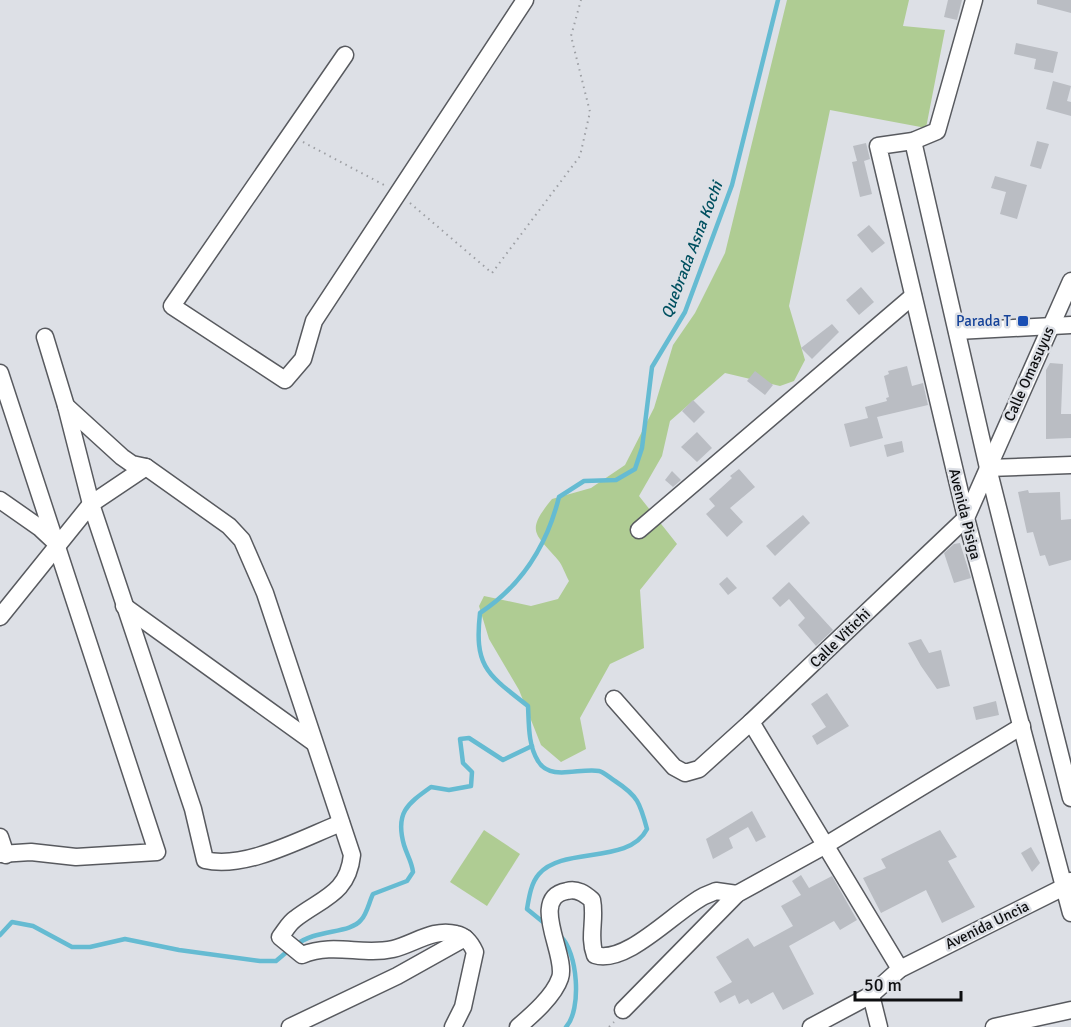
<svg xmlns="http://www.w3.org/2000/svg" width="1071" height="1027" font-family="Signika,sans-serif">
	<rect width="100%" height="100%" fill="#dde0e6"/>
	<!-- green -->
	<g fill="#afcc93">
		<path d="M 787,0 L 909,0 L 903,26 L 945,30 L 926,128 L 830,110 L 789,306 L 805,360 L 794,381 L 780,386 L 725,373 L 670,421 L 662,456 L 639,496 L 677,544 L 640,590 L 644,648 L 610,664 L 580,718 L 586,749 L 561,762 L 541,745 L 519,690 L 489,639 L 479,606 L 484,596 L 531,606 L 558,599 L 569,581 C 565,574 563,566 558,560 C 535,533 525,532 552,499 L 591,488 L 625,465 L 654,408 L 673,345 L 695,313 L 725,253 Z"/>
		<path d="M 484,830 L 520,854 L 487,906 L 450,882 Z"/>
	</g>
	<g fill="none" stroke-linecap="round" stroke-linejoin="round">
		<!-- stream -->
		<g stroke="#65bbd2" stroke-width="4.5">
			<path d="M 543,922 L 527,909 C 529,897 531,883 539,874 C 563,846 629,865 647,829 C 640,803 638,796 615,781 C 610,778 604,772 599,771 C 581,767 550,782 538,761 C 528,745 529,724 528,706 C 487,674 474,667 480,613 C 521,586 547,545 559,497 L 584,481 L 616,480 L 635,469 L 642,448 L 652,367 L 685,312 L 732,185 L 778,0"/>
			<path d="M 0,935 L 12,922 L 33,926 L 72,947 L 90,947 L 125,939 L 179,950 L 260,961 L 276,961 L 289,950"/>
			<path d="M 560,936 C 578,951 582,1010 566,1027"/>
			<path d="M 296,945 C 315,929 350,934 361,920 C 367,914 369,902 373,894 L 407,881 L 413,872 C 412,862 407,855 404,845 C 395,813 407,804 431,787 L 449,790 L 471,786 L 472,772 L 463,763 L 460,739 L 469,738 L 503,760 L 532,746"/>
		</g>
	</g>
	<!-- building -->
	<g fill="#babdc3">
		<path d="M 948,0 L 962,0 L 957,20 L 944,17 Z"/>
		<path d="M 1037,0 L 1071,0 L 1071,13 L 1037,4 Z"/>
		<path d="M 1016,43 L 1058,52 L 1053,73 L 1034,69 L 1036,59 L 1014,54 Z"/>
		<path d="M 1053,81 L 1071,86 L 1067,101 L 1071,102 L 1071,116 L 1046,109 Z"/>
		<path d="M 1037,141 L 1049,144 L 1041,169 L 1030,166 Z"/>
		<path d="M 866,143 L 870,159 L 864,161 L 872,194 L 860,197 L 852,162 L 857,161 L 853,146 Z"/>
		<path d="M 995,176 L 1027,185 L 1017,219 L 1000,214 L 1006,192 L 991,188 Z"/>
		<path d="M 869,225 L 885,243 L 872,253 L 857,235 Z"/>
		<path d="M 861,287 L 874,302 L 859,315 L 846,300 Z"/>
		<path d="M 832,324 L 839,332 L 812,359 L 801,348 Z"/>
		<path d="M 1050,363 L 1063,364 L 1061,414 L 1071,414 L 1071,438 L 1046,439 L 1046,370 Z"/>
		<path d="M 907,366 L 912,386 L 923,383 L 928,405 L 877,417 L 883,438 L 850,447 L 844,424 L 868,418 L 865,407 L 887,401 L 886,398 L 889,397 L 884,376 L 889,374 L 888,371 Z"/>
		<path d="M 755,371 L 773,385 L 765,395 L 747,381 Z"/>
		<path d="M 693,400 L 705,412 L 694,423 L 682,411 Z"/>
		<path d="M 697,432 L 712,448 L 697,462 L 681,447 Z"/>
		<path d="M 902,441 L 904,452 L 887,457 L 884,445 Z"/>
		<path d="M 739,469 L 755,487 L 730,508 L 743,522 L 727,537 L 706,514 L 715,506 L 709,499 L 732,478 L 730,476 Z"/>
		<path d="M 672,471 L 681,480 L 673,487 L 665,480 Z"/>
		<path d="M 1028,490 L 1029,493 L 1060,492 L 1061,520 L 1071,519 L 1071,560 L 1049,566 L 1045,555 L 1040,556 L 1033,532 L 1027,533 L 1018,492 Z"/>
		<path d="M 803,515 L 810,523 L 775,556 L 766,546 Z"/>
		<path d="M 960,543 L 971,578 L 954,583 L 944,553 L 954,544 Z"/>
		<path d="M 727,577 L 737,588 L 728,595 L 719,584 Z"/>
		<path d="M 789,582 L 833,630 L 816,646 L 798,625 L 805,618 L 789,599 L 780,607 L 772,598 Z"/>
		<path d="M 921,639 L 929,653 L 941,650 L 950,686 L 937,689 L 921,666 L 908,643 Z"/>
		<path d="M 827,693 L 849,726 L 817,745 L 812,736 L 826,727 L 811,704 Z"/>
		<path d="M 996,701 L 999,715 L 976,720 L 973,707 Z"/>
		<path d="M 752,811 L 766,837 L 756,842 L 748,827 L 729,838 L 733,848 L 713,859 L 706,839 Z"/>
		<path d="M 940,830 L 957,857 L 948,861 L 975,907 L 942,923 L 926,890 L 881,913 L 863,878 L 886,868 L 881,859 Z"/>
		<path d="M 1031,847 L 1040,863 L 1032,872 L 1021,853 Z"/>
		<path d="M 801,875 L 809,888 L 832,876 L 857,920 L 840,930 L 834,921 L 789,946 L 814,994 L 783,1010 L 773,992 L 751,1004 L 748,999 L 739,1004 L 735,995 L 720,1003 L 714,992 L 732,982 L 716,957 L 748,938 L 754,947 L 793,926 L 781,906 L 801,895 L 792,881 Z"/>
	</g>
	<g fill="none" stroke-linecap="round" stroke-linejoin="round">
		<defs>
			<g id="minor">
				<path d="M 974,0 L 937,131 L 913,141 L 878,146 L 966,518 L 1071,913"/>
				<path d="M 345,55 L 172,306 L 285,380 L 303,359 L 314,321 L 525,0"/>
				<path d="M 913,141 L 988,468 L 1071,798"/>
				<path d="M 957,331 L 1071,325"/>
				<path d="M 45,337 L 66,406 L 91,504 L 193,809 L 205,860 C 245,870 303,838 341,823"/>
				<path d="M 0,373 L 157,852 L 76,857 L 31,852 L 0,854"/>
				<path d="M 66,406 L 122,457 L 132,464 L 146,467 L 229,526 L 242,540 L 265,593 L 352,855 C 348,894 322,898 295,919 C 289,923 285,931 280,937 L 302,955 C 335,942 361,956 393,949 C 414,944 433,928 456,934 C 466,936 471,943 475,952 L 463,1007 L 453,1027"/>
				<path d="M 988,468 L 1071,465"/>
				<path d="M 0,500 L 40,528 L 56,543"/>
				<path d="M 639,530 L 913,296"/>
				<path d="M 124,606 L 313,742"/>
				<path d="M 0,617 L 91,504 L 146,467"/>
				<path d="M 614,699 L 674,767 L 685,773 L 699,769 L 751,722 L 966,518 L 1071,281"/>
				<path d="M 751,722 L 900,969"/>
				<path d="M 0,837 L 6,855"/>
				<path d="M 871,995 L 879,1027"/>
				<path d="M 623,1010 L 737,894 L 826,845 L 1022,726"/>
				<path d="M 290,1027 L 397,976 L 465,938"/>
				<path d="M 518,1027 C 532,1015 554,996 560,978 C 568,956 528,898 567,891 C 577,888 585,894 592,900 C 596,919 588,937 595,955 C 627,965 676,910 704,896 L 716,891 L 737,894"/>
				<path d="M 811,1027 L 871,995 L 900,969 L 1064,887 L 1070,881"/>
				<path d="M 994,1027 L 1071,1010"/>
			</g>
		</defs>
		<!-- minor casing -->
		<use href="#minor" stroke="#585a5f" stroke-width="19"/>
		<!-- path -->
		<g stroke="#9d9fa4" stroke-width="2" stroke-dasharray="1.5 4.5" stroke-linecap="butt">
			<path d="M 303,142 L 386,186"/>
			<path d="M 410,203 L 492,273 L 580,156 L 590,112 L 571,36 L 581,0"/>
			<path d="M 609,1027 L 614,1022"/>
		</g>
		<!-- minor -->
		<use href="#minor" stroke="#fff" stroke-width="16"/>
	</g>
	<!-- markers -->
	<rect fill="#1a4fb4" stroke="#dde0e6" stroke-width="2" x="1017" y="315" width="12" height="12" rx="3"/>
	<g text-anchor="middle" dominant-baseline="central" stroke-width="5" stroke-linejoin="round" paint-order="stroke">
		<!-- transit labels -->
		<g font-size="15" fill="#164399" stroke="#dde0e6" text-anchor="end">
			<text x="1011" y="321">Parada T</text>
		</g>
		<!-- street labels -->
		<g font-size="15" fill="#0e0f11" stroke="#dde0e6">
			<text transform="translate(1029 374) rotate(-66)">Calle Omasuyus</text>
			<text transform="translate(965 514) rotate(76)">Avenida Pisiga</text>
			<text transform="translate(840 638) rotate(-44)">Calle Vitichi</text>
			<text transform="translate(987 925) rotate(-26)">Avenida Uncia</text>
		</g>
		<!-- water labels -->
		<g font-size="16" font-style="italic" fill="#005060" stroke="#dde0e6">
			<text transform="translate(692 250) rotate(-69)">Quebrada Asna Kochi</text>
		</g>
	</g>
	<!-- scale -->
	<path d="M855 991v9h106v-9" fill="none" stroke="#0e0f11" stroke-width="3"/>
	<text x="864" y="991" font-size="18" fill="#0e0f11" stroke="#dde0e6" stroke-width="4.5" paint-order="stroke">50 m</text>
</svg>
